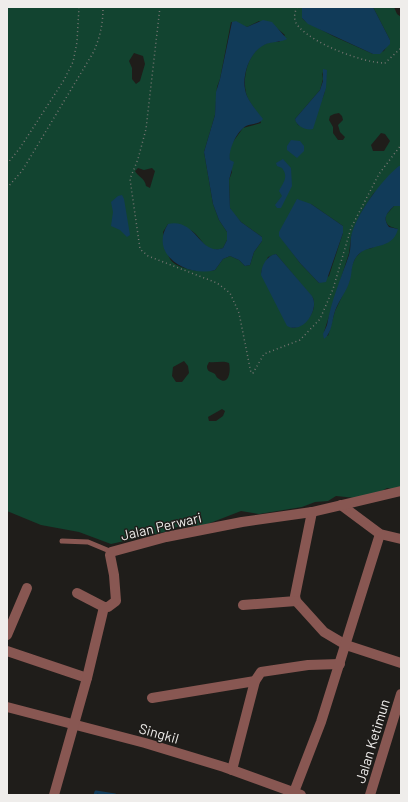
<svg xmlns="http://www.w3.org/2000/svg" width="408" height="802" font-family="Barlow,sans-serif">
	<rect width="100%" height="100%" fill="#1f1d1a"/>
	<!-- green -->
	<path fill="#124430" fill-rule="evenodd" d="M 7,7 L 302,7 L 302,18 L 305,21 L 333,36 L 373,54 L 384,51 L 390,40 L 373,7 L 394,7 L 397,14 L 401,17 L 401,166 L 373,194 L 361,213 L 351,237 L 349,253 L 324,332 L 328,336 L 335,311 L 349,282 L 352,265 L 356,257 L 363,250 L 372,248 L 398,229 C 390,227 384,225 386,215 L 394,206 L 401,206 L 401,491 L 387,488 L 375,495 L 356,498 L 336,496 L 328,501 L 315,502 L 302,507 L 259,514 L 241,511 L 205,525 L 177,527 L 164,532 L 111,544 L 79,532 L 41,525 L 7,511 ZM 259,21 L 278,29 L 285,35 L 279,42 C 253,39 241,71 246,93 C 249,104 258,110 261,123 L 243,128 L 230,146 L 229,156 L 232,172 L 229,180 L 230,208 L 232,212 L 241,222 L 262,237 L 262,241 L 254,252 L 250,265 L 245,266 L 239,260 L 230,256 L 223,259 L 215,270 C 204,273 174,270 169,257 C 166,250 165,240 163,232 L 168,224 C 175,226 186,227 192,231 C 203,238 205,255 223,248 L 227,240 L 227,232 L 219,220 L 213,204 L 204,152 L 215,115 L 217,87 L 220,79 L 231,22 L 247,27 ZM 134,53 L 143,56 L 145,64 L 140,81 L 136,84 L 132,79 L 132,68 L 129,61 ZM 322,72 C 333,94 315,110 302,126 L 298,125 L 295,119 L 320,90 L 323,79 ZM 334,114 L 339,113 L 342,116 L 343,120 L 338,125 L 340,132 L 345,137 L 343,140 L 338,140 L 333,133 L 333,127 L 329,120 L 330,116 ZM 381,133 L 385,134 L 390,141 L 384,151 L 373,151 L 371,145 ZM 138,168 L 144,170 L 152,168 L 155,171 L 150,188 L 146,186 C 145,178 138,177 135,171 ZM 311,204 L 343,226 L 343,233 L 329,276 L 319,283 L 300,263 L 282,239 ZM 276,254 L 313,298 C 318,311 305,327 292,328 L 261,272 L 268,257 ZM 184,361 L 188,366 L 189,373 L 182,382 L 176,382 L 172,376 L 173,367 ZM 209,362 C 216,363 223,360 229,363 C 231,370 229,386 219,379 C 217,378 216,376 215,374 C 210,371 207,372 207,366 ZM 222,409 L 225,411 L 223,416 L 216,421 L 209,421 L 208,417 Z"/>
	<!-- water -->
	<g fill="#113b59">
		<path d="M 302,7 L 373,7 L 390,40 L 390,44 L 380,54 L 373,54 L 308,24 L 302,18 Z"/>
		<path d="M 263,20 L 272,22 L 287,39 C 280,43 271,41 264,45 C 248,53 240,80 247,96 C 251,105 258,112 263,119 C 259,125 252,123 246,126 C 237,131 228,150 230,160 L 234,162 L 229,180 L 230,208 L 241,222 L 262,237 L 262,241 L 254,252 L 250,265 L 245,266 L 239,260 L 230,256 L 223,259 L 215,270 C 188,278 148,255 168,224 C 197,218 200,257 223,248 L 227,240 L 227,232 L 219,220 L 213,204 L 204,152 L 215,115 L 216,92 L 220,79 L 232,22 L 236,21 L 247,27 Z"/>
		<path d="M 323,69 L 327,70 L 326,88 L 313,129 C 307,131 296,126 295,119 L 320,90 L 323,81 Z"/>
		<path d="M 291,140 L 300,141 L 304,146 L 304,151 L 297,158 L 287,150 L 287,146 Z"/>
		<path d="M 283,159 L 291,168 L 292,186 L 281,208 L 277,208 L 275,205 L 282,196 L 279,191 C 283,183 289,177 282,168 L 277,166 L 276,163 Z"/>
		<path d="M 399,166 L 401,166 L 401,206 L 394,206 C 387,213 382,218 389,227 L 398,229 C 392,253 365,241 355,259 C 351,266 352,273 350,280 C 347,291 339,300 335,311 C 332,320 332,333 324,339 L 323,334 L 327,325 C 331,301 341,278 349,255 C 351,249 350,243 351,237 C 355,216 382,179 399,166 Z"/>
		<path d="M 122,195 L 124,199 L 130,235 L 127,237 L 120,230 L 111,226 L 113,212 L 111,202 L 118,196 Z"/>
		<path d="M 297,199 L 311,204 L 343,226 L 343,233 L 326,282 L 319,283 L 300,263 L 279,236 L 279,232 Z"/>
		<path d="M 276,254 L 312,296 C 320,309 303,335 287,326 L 261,275 C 261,266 267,255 276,254 Z"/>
	</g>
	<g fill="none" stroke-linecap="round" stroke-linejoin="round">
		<!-- stream -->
		<path stroke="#113b59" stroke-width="3" d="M 95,795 L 96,792 L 115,795"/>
		<!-- path -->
		<g stroke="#767471" stroke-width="1.5" stroke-dasharray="1 3" stroke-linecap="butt">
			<path d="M 160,7 L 146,129 L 138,159 L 130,179 L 140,249 L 148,256 L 217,283 L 230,293 L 239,313 L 251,373 L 253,373 L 264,354 L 300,340 L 320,319 L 333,289 L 351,228 L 379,174 L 401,145"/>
			<path d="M 297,7 C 294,14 293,21 299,27 C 314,44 363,63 385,63 L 401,48"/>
			<path d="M 7,164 L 20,148 L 64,80 L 73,62 L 77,42 L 79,7"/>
			<path d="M 7,188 L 22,171 L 93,53 C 100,38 103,24 103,7"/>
		</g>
		<!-- lane -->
		<path stroke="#885752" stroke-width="5" d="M 62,541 L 88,542 L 112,552"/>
		<!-- street -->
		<g stroke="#885752" stroke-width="10">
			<path d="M 341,505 L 380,534 L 401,539"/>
			<path d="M 312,512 L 295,596 L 296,601 L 324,632 L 346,645 L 401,663"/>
			<path d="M 77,593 L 104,607"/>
			<path d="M 243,605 L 296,601"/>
			<path d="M 7,635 L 27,588"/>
			<path d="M 7,651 L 87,678"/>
			<path d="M 152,698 L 255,681"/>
			<path d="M 7,707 L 145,743 L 224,767 L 301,795"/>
			<path d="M 232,770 L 255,681 L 261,672 L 308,665 L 340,664"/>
			<path d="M 294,792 L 321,722 L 380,534"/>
			<path d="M 54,795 L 87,678 L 104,607 L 108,607 L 116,601 L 114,575 L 110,555 L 111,552 L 166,537 L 242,522 L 312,512 L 401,491"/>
			<path d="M 370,795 L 401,694"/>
		</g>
	</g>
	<g text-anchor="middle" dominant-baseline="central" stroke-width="3" stroke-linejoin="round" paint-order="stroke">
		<!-- street labels -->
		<g font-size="14" fill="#efedeb" stroke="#1f1d1a">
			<text transform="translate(161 526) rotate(-13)">Jalan Perwari</text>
			<text transform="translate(159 733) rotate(16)">Singkil</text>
			<text transform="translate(372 741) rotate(-73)">Jalan Ketimun</text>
		</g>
	</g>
	<!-- border -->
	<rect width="408" height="802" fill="none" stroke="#efedeb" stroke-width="16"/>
</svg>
